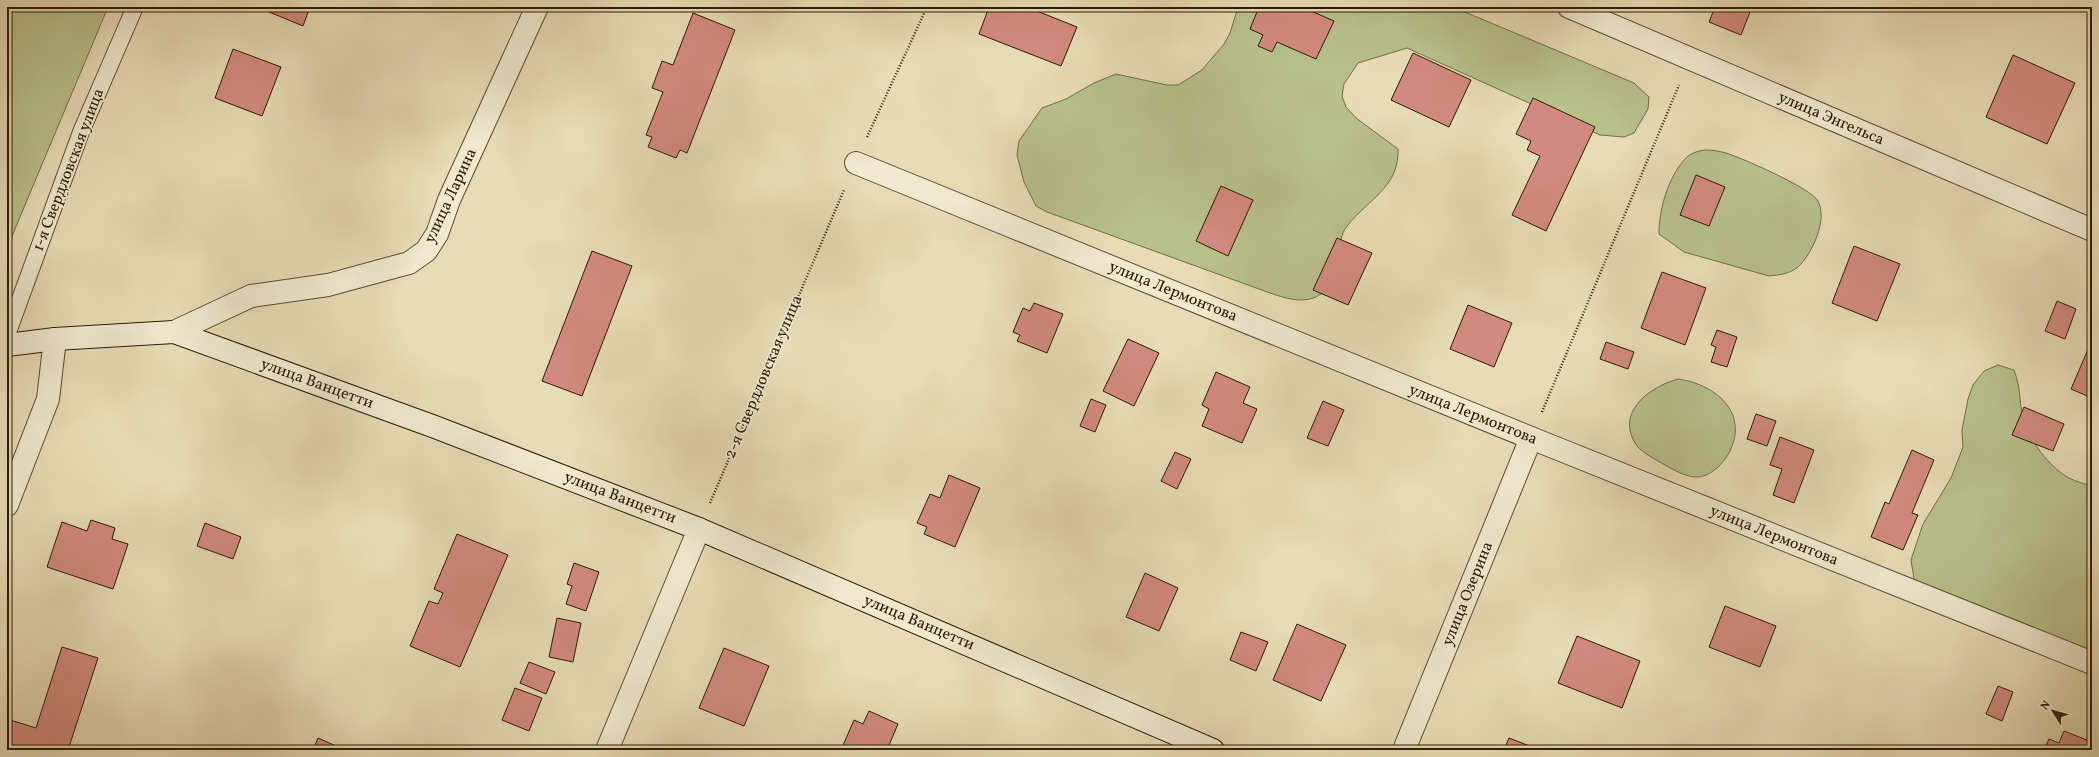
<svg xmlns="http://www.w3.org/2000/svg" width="2099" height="757" font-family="Vollkorn,serif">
	<rect width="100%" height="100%" fill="#e8dbb5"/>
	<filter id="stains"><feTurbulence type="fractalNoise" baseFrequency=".005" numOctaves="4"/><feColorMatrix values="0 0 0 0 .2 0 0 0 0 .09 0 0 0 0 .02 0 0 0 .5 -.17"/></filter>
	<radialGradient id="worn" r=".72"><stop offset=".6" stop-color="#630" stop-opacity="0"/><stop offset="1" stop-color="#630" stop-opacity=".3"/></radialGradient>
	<!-- green -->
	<g fill="#b8c08c" stroke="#726e48">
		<path d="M 13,7 L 108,7 L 7,248 L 7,22 Z"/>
		<path d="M 1238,7 L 1453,7 L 1634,83 L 1649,97 L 1648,109 L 1634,133 L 1624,137 L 1600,135 L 1407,48 L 1358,63 L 1344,84 L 1342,96 L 1346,107 L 1356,118 L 1398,149 C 1399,181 1379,193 1358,214 C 1353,219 1346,226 1343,233 C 1338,246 1335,282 1325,291 C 1308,306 1288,299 1270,293 L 1047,212 L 1036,206 L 1024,182 L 1017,155 L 1019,141 L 1042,108 L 1066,99 L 1094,83 L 1116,74 L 1167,85 L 1178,85 L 1202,70 L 1224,44 L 1230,33 Z"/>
		<path d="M 1705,150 C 1712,150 1719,151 1726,153 C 1742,158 1811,188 1818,201 C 1828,220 1812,254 1798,267 C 1790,274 1778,275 1769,276 L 1684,252 L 1659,234 C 1659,209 1668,178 1685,159 C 1690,153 1698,151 1705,150 Z"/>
		<path d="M 1998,365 L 2014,370 C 2021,388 2019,401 2023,418 C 2029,440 2049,467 2069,478 C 2076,482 2085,483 2092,487 L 2092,664 L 1925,588 L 1914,579 L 1911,560 L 1923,524 L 1951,478 L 1963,447 L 1962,430 L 1968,399 L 1973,385 L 1984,371 Z"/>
		<path d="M 1678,379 C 1714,384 1749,411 1730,451 C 1724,463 1710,478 1695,477 C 1684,476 1674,470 1665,465 C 1656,460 1643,453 1637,446 C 1614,413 1649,387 1678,379 Z"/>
	</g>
	<!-- building -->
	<g fill="#d18a7f" stroke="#2b1b03">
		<path d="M 257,7 L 310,7 L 303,26 Z"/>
		<path d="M 989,7 L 1027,7 L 1077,27 L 1061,66 L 979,34 Z"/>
		<path d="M 1259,7 L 1302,7 L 1334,21 L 1316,59 L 1277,42 L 1272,52 L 1258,46 L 1263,35 L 1250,29 Z"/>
		<path d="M 1715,7 L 1752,7 L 1741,35 L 1709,22 Z"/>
		<path d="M 693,13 L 735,30 L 687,153 L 680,150 L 676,158 L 648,147 L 652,137 L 646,135 L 663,92 L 652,88 L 662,61 L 673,65 Z"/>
		<path d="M 233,49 L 281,67 L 262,116 L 215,98 Z"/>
		<path d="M 1413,53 L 1471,80 L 1449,127 L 1391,100 Z"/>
		<path d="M 2013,55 L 2075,83 L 2047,144 L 1986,117 Z"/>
		<path d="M 1533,98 L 1595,127 L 1546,231 L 1512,215 L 1540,156 L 1527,150 L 1531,141 L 1516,134 Z"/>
		<path d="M 1696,175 L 1725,187 L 1709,226 L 1680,215 Z"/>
		<path d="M 1221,186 L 1253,200 L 1228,256 L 1196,241 Z"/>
		<path d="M 1337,238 L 1372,253 L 1348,305 L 1313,290 Z"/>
		<path d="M 1854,246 L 1900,264 L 1877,321 L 1832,303 Z"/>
		<path d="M 592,251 L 632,266 L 582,396 L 542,381 Z"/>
		<path d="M 1662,272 L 1706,288 L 1685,345 L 1641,328 Z"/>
		<path d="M 2057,301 L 2076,309 L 2065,339 L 2045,331 Z"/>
		<path d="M 1034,303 L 1063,314 L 1047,353 L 1017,341 L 1020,335 L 1013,332 L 1023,308 L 1030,311 Z"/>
		<path d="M 1468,305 L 1512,323 L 1494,367 L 1450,349 Z"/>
		<path d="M 1717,330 L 1737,337 L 1727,367 L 1711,362 L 1716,347 L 1711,345 Z"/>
		<path d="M 1128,339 L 1159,353 L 1134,406 L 1103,391 Z"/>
		<path d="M 1606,342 L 1634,352 L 1628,369 L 1600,359 Z"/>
		<path d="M 2089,347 L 2092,348 L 2092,398 L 2071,389 Z"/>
		<path d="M 1216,372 L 1250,387 L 1243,403 L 1257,409 L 1242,443 L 1202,426 L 1209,409 L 1202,405 Z"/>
		<path d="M 1091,399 L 1106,405 L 1095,432 L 1080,426 Z"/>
		<path d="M 1323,401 L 1344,410 L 1328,446 L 1307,438 Z"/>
		<path d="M 2024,407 L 2064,424 L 2053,451 L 2012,435 Z"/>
		<path d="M 1756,414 L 1776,421 L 1767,446 L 1747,439 Z"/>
		<path d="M 1780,437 L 1814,450 L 1794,503 L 1773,495 L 1782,469 L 1770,465 Z"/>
		<path d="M 1912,450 L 1934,460 L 1912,513 L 1918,515 L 1903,550 L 1871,537 L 1885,502 L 1889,504 Z"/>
		<path d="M 1175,452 L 1191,459 L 1177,489 L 1161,481 Z"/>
		<path d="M 949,475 L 980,488 L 955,547 L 924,534 L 927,527 L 917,523 L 930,494 L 940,498 Z"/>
		<path d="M 91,520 L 115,528 L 112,539 L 128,544 L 113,589 L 47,567 L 62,522 L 87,531 Z"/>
		<path d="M 205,523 L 241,537 L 233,559 L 197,546 Z"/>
		<path d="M 457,534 L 508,555 L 460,667 L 410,646 L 429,601 L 438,604 L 443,593 L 434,589 Z"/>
		<path d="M 574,563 L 599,572 L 586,611 L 566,604 L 572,586 L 567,584 Z"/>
		<path d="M 1145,573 L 1178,588 L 1159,631 L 1126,617 Z"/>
		<path d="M 1725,606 L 1776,626 L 1760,667 L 1709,647 Z"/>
		<path d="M 557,618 L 581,623 L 573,662 L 549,657 Z"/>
		<path d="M 1297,624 L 1346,645 L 1321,701 L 1273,680 Z"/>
		<path d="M 1241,632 L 1268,642 L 1256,671 L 1230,660 Z"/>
		<path d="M 1577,636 L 1640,661 L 1622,708 L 1558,683 Z"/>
		<path d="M 62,647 L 98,658 L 68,750 L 7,750 L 7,719 L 36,728 Z"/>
		<path d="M 724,648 L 769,666 L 744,726 L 699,708 Z"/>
		<path d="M 529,662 L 555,672 L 546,694 L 520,683 Z"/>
		<path d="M 1998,686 L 2013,692 L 2002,721 L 1986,714 Z"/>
		<path d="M 515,688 L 542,698 L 529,731 L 502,720 Z"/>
		<path d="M 869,711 L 898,724 L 887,750 L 841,750 L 854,720 L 863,724 Z"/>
		<path d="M 2064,731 L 2092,742 L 2092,750 L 2044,750 L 2049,739 L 2059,743 Z"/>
		<path d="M 318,738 L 336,746 L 334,750 L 313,750 Z"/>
		<path d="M 1509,738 L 1540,750 L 1504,750 Z"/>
	</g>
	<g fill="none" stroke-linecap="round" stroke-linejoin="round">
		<defs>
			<path id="lane" d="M 7,335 L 81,132 L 135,7"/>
			<g id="street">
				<path d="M 1569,7 L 2092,230"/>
				<path d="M 856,163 L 1531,438 L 2092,663"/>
				<path d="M 174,332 L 251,296 L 328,285 L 409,263 L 426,251 L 437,234 L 449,200 L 537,7"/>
				<path d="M 7,505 L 48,399 L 55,339"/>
				<path d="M 607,750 L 699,529"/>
				<path d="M 1404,750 L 1531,438"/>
			</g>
			<path id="secondary" d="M 7,345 L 55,339 L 174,332 L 435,427 L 699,529 L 1213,750"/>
		</defs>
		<!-- lane casing -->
		<use href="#lane" stroke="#5a4b30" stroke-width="18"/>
		<!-- street casing -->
		<use href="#street" stroke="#5a4b30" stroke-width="24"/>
		<!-- secondary casing -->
		<use href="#secondary" stroke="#2b1b03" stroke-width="24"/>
		<!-- path -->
		<g stroke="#2b1b03" stroke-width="2.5" stroke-dasharray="1 2" stroke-linecap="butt">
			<path d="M 867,137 L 927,7"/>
			<path d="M 1542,412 L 1679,85"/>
			<path d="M 710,503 L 844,190"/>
		</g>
		<!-- lane -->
		<use href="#lane" stroke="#f0e8cf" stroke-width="16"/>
		<!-- street -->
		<use href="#street" stroke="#f0e8cf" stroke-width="22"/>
		<!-- secondary -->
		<use href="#secondary" stroke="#f0e8cf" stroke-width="22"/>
	</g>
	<g text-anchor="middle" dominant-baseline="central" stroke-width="3.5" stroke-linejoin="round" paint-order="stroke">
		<!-- street labels -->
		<g font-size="16" fill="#2b1b03" stroke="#f0e8cf">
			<text transform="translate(1831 119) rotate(23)">улица Энгельса</text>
			<text transform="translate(69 170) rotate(-69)">1-я Свердловская улица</text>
			<text transform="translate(451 196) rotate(-65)">улица Ларина</text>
			<text transform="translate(1173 292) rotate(22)">улица Лермонтова</text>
			<text transform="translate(764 377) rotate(-67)">2-я Свердловская улица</text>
			<text transform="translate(317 384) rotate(20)">улица Ванцетти</text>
			<text transform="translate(1473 415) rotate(22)">улица Лермонтова</text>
			<text transform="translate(620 498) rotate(21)">улица Ванцетти</text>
			<text transform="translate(1774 536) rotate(22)">улица Лермонтова</text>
			<text transform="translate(1468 594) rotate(-68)">улица Озерина</text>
			<text transform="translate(919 623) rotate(23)">улица Ванцетти</text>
		</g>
	</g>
	<!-- margin -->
	<rect width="2099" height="757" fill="none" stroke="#e8dbb5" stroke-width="24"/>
	<rect x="8" y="8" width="2083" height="741" fill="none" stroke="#2b1b03" stroke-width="2"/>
	<rect x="12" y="12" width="2075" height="733" fill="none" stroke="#2b1b03"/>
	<!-- north arrow -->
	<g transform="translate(2053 711) rotate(307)" stroke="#f0e8cf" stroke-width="3" paint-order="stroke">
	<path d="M0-3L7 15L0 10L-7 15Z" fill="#2b1b03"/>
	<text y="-6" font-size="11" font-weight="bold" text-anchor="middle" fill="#2b1b03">N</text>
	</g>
	<rect width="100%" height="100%" filter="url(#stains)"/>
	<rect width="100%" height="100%" fill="url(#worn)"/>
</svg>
